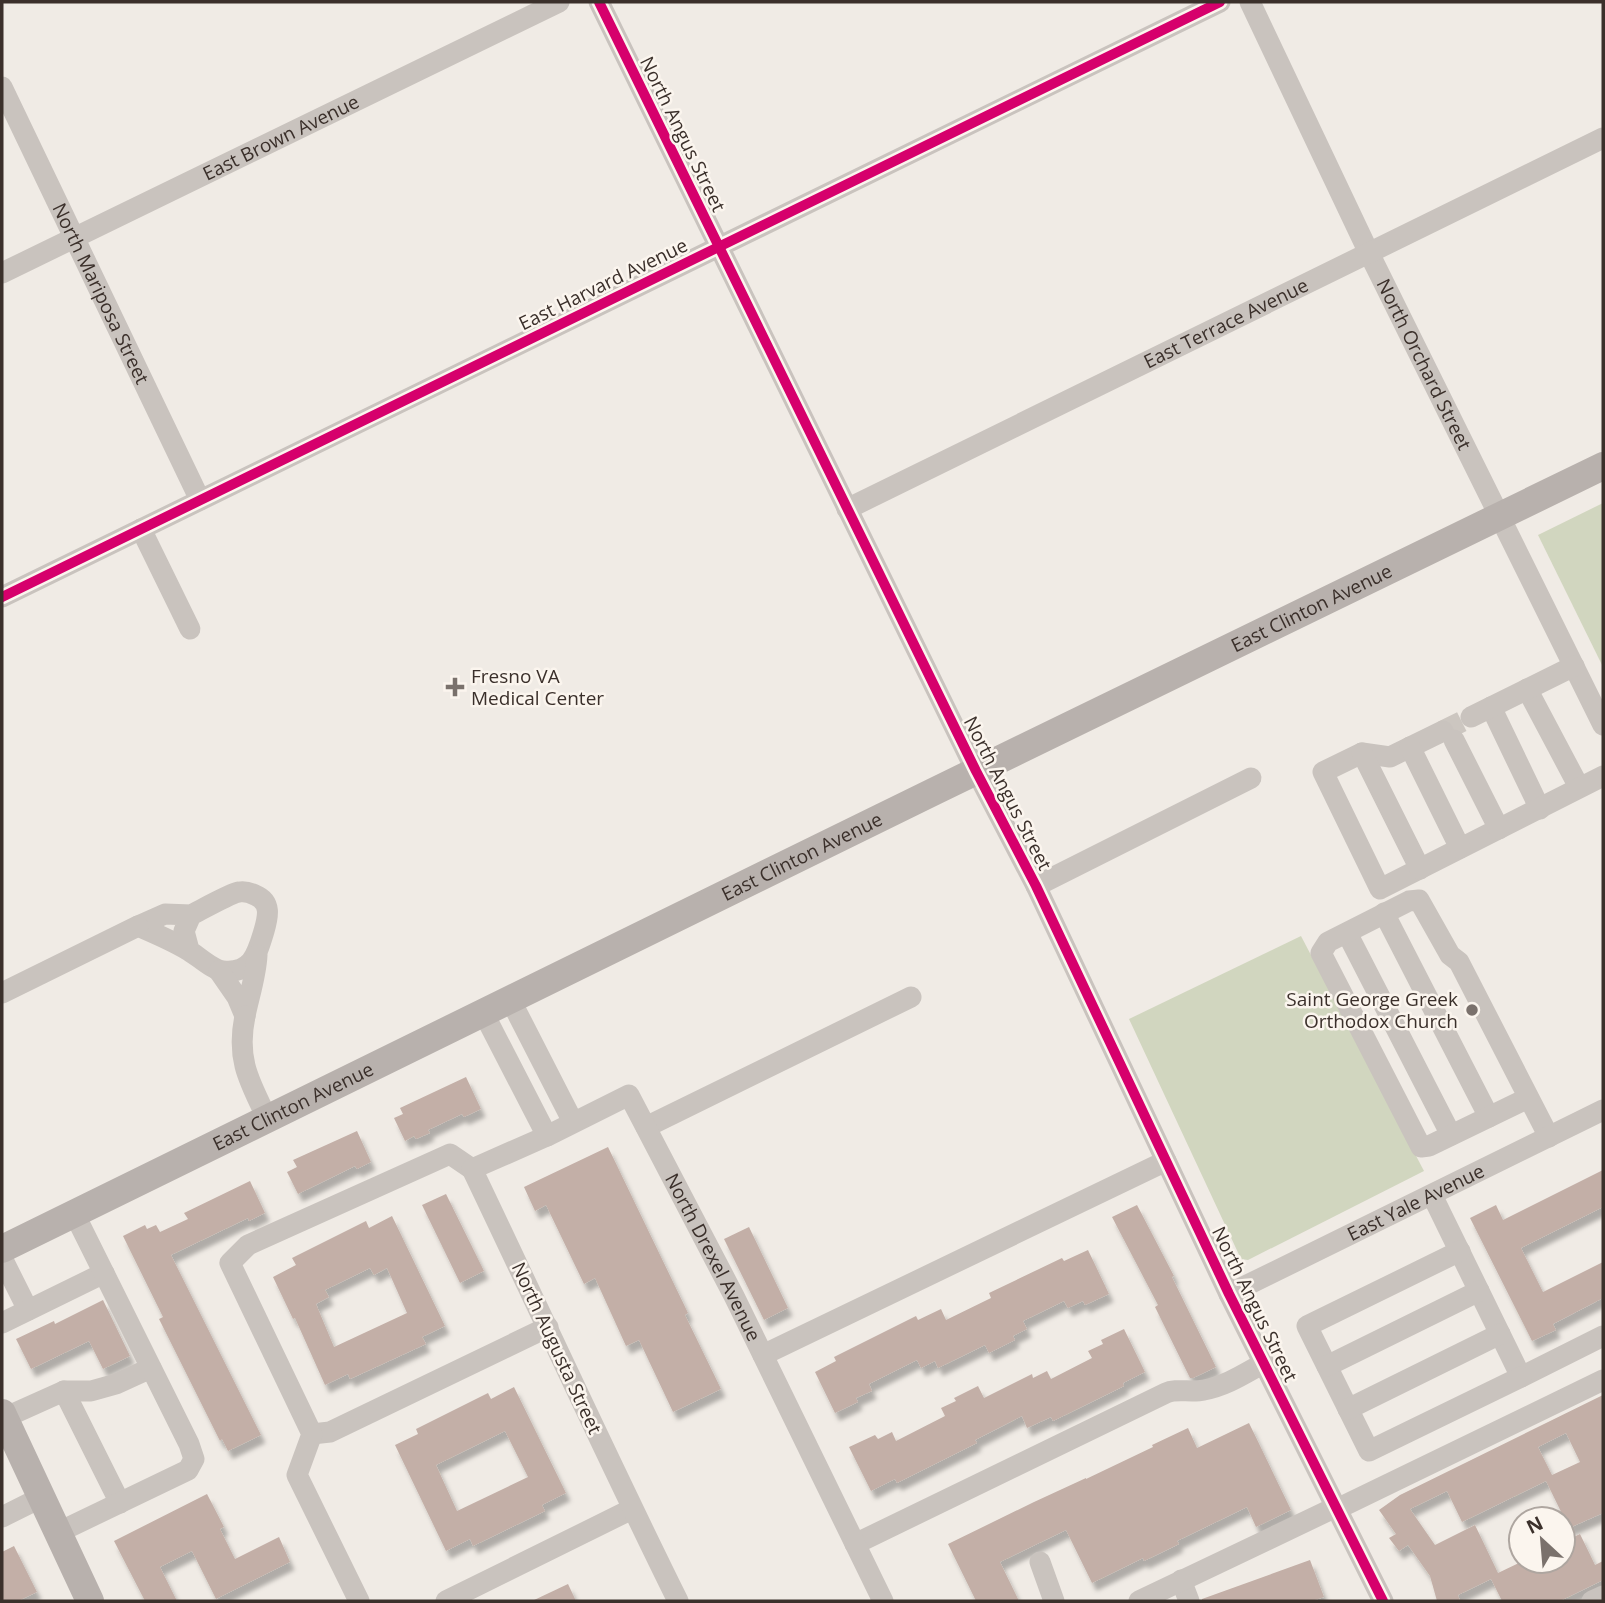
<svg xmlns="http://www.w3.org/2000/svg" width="1605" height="1603" font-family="'Open Sans',sans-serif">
	<defs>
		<filter id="shadow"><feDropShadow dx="4.5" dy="8" stdDeviation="2" flood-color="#0004"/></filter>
	</defs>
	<rect width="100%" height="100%" fill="#f0ebe5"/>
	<!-- green -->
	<g fill="#d1d6bf">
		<path d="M 1603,503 L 1603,667 L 1538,535 Z"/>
		<path d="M 1301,936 L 1424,1171 L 1248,1260 L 1241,1259 L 1129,1019 Z"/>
	</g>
	<!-- building -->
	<g fill="#c3afa7" fill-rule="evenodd" filter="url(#shadow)">
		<path d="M 466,1077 L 481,1109 L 464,1117 L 462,1114 L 428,1130 L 430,1133 L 416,1139 L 414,1136 L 405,1141 L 394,1118 L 403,1114 L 400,1108 Z"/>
		<path d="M 357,1131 L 371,1162 L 357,1169 L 355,1166 L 298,1194 L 287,1172 L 297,1167 L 293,1160 Z"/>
		<path d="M 608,1147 L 688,1313 L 685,1315 L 721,1389 L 673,1412 L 639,1340 L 626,1346 L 595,1278 L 584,1284 L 546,1205 L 535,1211 L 524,1187 Z"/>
		<path d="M 1603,1170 L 1603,1207 L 1521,1248 L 1543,1292 L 1603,1262 L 1603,1298 L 1553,1324 L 1556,1330 L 1532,1341 L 1470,1218 L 1496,1205 L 1503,1220 Z"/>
		<path d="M 250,1181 L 265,1213 L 249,1221 L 248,1218 L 171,1255 L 261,1435 L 228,1451 L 222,1439 L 220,1441 L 159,1319 L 163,1317 L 123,1236 L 145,1225 L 147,1229 L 156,1225 L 160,1232 L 188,1219 L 184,1213 Z"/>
		<path d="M 446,1194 L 484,1271 L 460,1283 L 422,1205 Z"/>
		<path d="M 1137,1205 L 1174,1276 L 1172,1277 L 1216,1367 L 1193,1378 L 1190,1378 L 1155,1307 L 1158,1305 L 1112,1217 Z"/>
		<path d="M 392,1216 L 445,1326 L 422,1337 L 426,1344 L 350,1379 L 348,1374 L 325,1385 L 295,1318 L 293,1319 L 273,1277 L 296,1265 L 292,1258 L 366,1221 L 369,1228 ZM 370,1268 L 374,1275 L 387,1268 L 407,1313 L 334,1347 L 316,1304 L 329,1297 L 325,1290 Z"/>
		<path d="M 749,1227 L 788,1308 L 764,1320 L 724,1239 Z"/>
		<path d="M 1088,1250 L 1109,1294 L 1085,1305 L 1083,1301 L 1068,1308 L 1064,1301 L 1023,1321 L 1027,1329 L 1013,1336 L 1015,1340 L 989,1353 L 985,1345 L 938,1368 L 935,1361 L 921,1368 L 917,1360 L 869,1384 L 872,1391 L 856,1398 L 858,1402 L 835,1413 L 815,1372 L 836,1361 L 834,1357 L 916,1316 L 918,1320 L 941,1309 L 946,1320 L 991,1298 L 989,1293 L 1062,1258 L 1064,1261 Z"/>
		<path d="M 103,1300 L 130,1356 L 103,1369 L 89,1341 L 31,1369 L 16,1339 L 54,1321 L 55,1324 Z"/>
		<path d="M 1124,1329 L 1145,1372 L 1123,1383 L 1124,1386 L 1053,1421 L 1051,1417 L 1027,1428 L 1022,1416 L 975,1440 L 977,1443 L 897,1483 L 895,1479 L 871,1491 L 849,1447 L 875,1435 L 878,1439 L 892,1432 L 896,1441 L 945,1416 L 941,1408 L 956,1401 L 954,1398 L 978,1386 L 984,1398 L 1032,1374 L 1033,1378 L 1047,1371 L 1051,1379 L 1092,1358 L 1088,1351 L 1103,1344 L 1101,1340 Z"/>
		<path d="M 514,1387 L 566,1493 L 542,1505 L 545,1511 L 473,1546 L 470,1539 L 446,1551 L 395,1445 L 418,1434 L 416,1429 L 488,1393 L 491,1399 ZM 505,1431 L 528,1477 L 457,1511 L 436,1465 Z"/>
		<path d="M 1603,1395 L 1603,1513 L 1569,1528 L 1546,1481 L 1462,1522 L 1447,1491 L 1410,1509 L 1435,1545 L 1475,1525 L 1498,1573 L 1523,1561 L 1563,1561 L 1563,1542 L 1580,1534 L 1595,1565 L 1603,1561 L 1603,1580 L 1560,1601 L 1502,1601 L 1491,1579 L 1458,1595 L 1460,1601 L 1437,1601 L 1430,1576 L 1408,1545 L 1399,1551 L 1389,1538 L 1396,1534 L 1379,1510 L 1400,1495 ZM 1566,1433 L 1580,1462 L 1552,1475 L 1538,1447 Z"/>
		<path d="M 1249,1423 L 1291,1510 L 1256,1527 L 1247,1507 L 1177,1541 L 1179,1544 L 1144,1561 L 1143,1558 L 1092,1583 L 1066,1530 L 1000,1562 L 1019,1601 L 976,1601 L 948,1544 L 1034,1502 L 1086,1478 L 1086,1479 L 1153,1447 L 1152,1445 L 1188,1428 L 1197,1448 Z"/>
		<path d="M 207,1494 L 224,1527 L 220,1529 L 235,1559 L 279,1537 L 290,1562 L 216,1599 L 192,1551 L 160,1567 L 177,1601 L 145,1601 L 114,1541 Z"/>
		<path d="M 14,1546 L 37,1592 L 18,1601 L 2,1601 L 2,1552 Z"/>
		<path d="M 1310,1560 L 1324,1597 L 1312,1601 L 1202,1601 L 1202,1599 Z"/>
		<path d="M 568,1584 L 576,1601 L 532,1601 Z"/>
	</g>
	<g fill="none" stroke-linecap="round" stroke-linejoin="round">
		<!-- minor-tunnel -->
		<path stroke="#ccc6c0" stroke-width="21" stroke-dasharray="21 10" stroke-linecap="butt" d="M 1443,731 L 1471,717"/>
		<!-- minor -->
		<g stroke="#c9c3be" stroke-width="21">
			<path d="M 599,2 L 976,771 L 1036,886 L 1229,1294 L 1383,1601"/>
			<path id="s1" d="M 1250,2 L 1369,253 L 1603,725"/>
			<path id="s2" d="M 2,87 L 200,500"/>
			<path id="s3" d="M 2,273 L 559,2"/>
			<path id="s4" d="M 847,509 L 1603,138"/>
			<path d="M 141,529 L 190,629"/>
			<path d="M 2,597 L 1220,2"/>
			<path d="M 1527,689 L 1579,787"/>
			<path d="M 1491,707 L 1540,809"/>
			<path d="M 1471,717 L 1574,666"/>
			<path d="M 1443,731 L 1390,757 L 1362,753 L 1323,772 L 1380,889 L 1603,776"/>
			<path d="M 1454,740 L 1499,829"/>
			<path d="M 1410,747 L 1460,848"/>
			<path d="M 1362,753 L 1420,869"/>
			<path d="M 1036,886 L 1251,778"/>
			<path d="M 1384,913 L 1489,1117"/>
			<path d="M 1347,933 L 1451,1135"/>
			<path d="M 189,950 L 184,931 L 191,915 C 201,910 231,893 239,892 C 244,891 251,893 255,895 C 272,902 268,917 264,931 C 257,954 252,974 223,971 C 212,970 196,954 186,949 C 171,940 154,933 138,926 L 165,914 L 191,915"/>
			<path d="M 219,971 L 237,997 L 245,1016 C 249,996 256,976 257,955"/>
			<path d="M 2,993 L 138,926"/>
			<path d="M 510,999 L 573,1122"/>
			<path d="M 483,1012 L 547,1136"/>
			<path d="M 245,1016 C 236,1059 249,1081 267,1118"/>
			<path d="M 1528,1098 L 1429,1146 L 1421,1147 L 1321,953 L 1328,942 L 1409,901 L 1419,900 L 1450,955 L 1459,962 L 1549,1137"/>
			<path d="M 646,1127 L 911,997"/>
			<path d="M 1432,1195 L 1521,1377 L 1603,1336"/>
			<path d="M 1460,1251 L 1307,1326 L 1369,1451 L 1521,1377"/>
			<path d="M 2,1258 L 28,1310"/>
			<path id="s5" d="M 1229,1294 L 1603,1110"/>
			<path d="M 2,1323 L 104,1273"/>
			<path d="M 763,1355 L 1166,1161"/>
			<path d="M 1327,1366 L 1479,1291"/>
			<path d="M 64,1391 L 120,1503"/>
			<path d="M 1348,1409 L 1500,1334"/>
			<path d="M 4,1418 L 64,1391 L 91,1391 L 116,1384 L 151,1368"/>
			<path d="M 312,1434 L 330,1432 L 548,1327"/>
			<path d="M 1337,1509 L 1603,1380"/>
			<path d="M 2,1517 L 40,1498"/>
			<path d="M 57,1533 L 188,1470 L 194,1459 L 189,1444 L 74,1213"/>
			<path d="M 855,1544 L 1166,1393 C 1176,1388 1191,1393 1204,1390 C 1226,1386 1244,1374 1264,1363"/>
			<path d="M 1040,1562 L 1054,1601"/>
			<path d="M 1181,1580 L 1189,1601"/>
			<path d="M 359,1601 L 297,1475 L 312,1434 L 230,1263 L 248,1245 L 450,1154 L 472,1169"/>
			<path d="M 446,1601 L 632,1509"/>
			<path id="s6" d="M 678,1601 C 607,1458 541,1313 472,1169 L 547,1136 L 629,1095 L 734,1296 L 883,1601"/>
			<path d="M 1139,1601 L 1336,1507"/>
			<path d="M 1592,1601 L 1603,1596"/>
		</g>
		<!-- major -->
		<g stroke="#b8b1ad" stroke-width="28">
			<path id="s7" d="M 2,1249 L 933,792 L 1603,466"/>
			<path d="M 2,1413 L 90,1601"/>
		</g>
		<defs>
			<g id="cycleway">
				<path d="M 599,2 L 976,771 L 1036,886 L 1229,1294 L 1383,1601"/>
				<path d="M 2,597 L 1220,2"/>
			</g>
		</defs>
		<!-- cycleway casing -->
		<use href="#cycleway" stroke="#fbf5ee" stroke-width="15"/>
		<!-- cycleway -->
		<use href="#cycleway" stroke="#d6006c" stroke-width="10"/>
	</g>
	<!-- markers -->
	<g fill="#7a716c" stroke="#fbf5ee" stroke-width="2.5">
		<path d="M451.5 676.5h7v7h7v7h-7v7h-7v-7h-7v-7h7z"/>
		<circle cx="1472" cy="1010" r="7"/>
	</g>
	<g text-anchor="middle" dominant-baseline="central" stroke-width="5" stroke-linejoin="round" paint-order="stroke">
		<!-- street labels -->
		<g font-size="19" fill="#3b302b" stroke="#fbf5ee">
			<text transform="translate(683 134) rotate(64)">North Angus Street</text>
			<text stroke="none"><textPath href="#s3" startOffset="310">East Brown Avenue</textPath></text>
			<text transform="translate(603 284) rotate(-26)">East Harvard Avenue</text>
			<text stroke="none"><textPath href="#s2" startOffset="229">North Mariposa Street</textPath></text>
			<text stroke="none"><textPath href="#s4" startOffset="422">East Terrace Avenue</textPath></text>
			<text stroke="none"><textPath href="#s1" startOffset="402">North Orchard Street</textPath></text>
			<text stroke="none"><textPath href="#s7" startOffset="1458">East Clinton Avenue</textPath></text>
			<text transform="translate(1008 793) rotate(63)">North Angus Street</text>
			<text stroke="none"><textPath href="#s7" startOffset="891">East Clinton Avenue</textPath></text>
			<text stroke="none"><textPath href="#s7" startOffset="324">East Clinton Avenue</textPath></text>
			<text stroke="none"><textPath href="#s5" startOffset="208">East Yale Avenue</textPath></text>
			<text stroke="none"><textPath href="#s6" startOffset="835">North Drexel Avenue</textPath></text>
			<text transform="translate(1255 1304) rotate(64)">North Angus Street</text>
			<text transform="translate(557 1348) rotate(65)">North Augusta Street</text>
		</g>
		<!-- poi labels -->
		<g font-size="19" fill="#3b302b" stroke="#fbf5ee" text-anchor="start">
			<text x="471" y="676">Fresno VA<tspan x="471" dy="22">Medical Center</tspan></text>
			<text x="1458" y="999" text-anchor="end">Saint George Greek<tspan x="1458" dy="22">Orthodox Church</tspan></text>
		</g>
	</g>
	<!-- border -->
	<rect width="1605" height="1603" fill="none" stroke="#3b302b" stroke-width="7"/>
	<!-- north arrow -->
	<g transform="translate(1542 1540) rotate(334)"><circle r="33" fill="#fbf5ee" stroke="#aea6a0" stroke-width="2"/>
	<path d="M0-5L12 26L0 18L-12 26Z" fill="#7a716c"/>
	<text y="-10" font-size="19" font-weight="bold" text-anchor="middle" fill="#3b302b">N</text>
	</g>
</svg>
